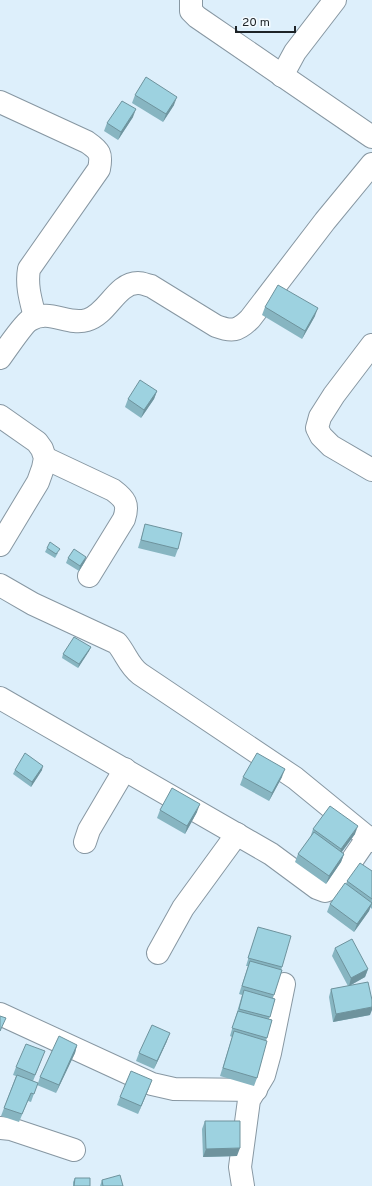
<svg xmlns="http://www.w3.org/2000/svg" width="372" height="1186" font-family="Overpass,sans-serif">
	<rect width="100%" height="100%" fill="#ddeffb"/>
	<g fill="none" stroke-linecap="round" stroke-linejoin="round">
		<defs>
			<g id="street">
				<path d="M 191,0 L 191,11 L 197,17 L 372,137"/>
				<path d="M 282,76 L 295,52 L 335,0"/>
				<path d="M 0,102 L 87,142 C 100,151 102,154 99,169 L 29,269 C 26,286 31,301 35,317"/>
				<path d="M 372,345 L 334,395 L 320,417 L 317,428 L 321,436 L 331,446 L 372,470"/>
				<path d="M 0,358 C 6,350 23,324 30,320 C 49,308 68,326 87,320 C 108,314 116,283 138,283 C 142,283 147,285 151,286 L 216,326 C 232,332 238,331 250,319 L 325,221 L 372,164"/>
				<path d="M 0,416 L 37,442 L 42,449 L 45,458 L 43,468 L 38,482 L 0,545"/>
				<path d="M 45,458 L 113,490 C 125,499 129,504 124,519 L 89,576"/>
				<path d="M 0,585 L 33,604 L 117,643 C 126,654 129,666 140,674 L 295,778 L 372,841"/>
				<path d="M 0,698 L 271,854 L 317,888 L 325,891 L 333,888 L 368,837"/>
				<path d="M 85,842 L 89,830 L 125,769"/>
				<path d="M 158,953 L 183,908 L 237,834"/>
				<path d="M 0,1014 L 152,1084 L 174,1089 L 256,1090"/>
				<path d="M 0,1128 L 11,1129 L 74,1150"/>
				<path d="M 243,1186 L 240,1167 L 249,1100 L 264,1075 L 270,1053 L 284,984"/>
			</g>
		</defs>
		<!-- street casing -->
		<use href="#street" stroke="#8797a2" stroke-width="24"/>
		<!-- street -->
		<use href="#street" stroke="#fff" stroke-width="22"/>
	</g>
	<!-- wall -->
	<g fill="#87b5c1">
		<path d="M 135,95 L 174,105 L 163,122 L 132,103 Z"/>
		<path d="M 133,117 L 118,140 L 104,131 L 107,123 Z"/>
		<path d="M 265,307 L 315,316 L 302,339 L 262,315 Z"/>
		<path d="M 157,391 L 154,399 L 141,418 L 125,407 L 128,399 Z"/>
		<path d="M 145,524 L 178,549 L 175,557 L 138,548 L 143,532 Z"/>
		<path d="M 47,548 L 58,553 L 55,558 L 45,552 Z"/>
		<path d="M 68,558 L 85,561 L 79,571 L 66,563 Z"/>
		<path d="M 91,647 L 89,651 L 78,668 L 62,658 L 63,654 Z"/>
		<path d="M 15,770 L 42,770 L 31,787 L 13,774 Z"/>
		<path d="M 243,777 L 282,777 L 269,801 L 240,785 Z"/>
		<path d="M 160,810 L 197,812 L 185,834 L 157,818 Z"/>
		<path d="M 313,829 L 355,834 L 342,852 L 344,854 L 341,862 L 326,884 L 295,862 L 298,854 L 310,838 Z"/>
		<path d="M 372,871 L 372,909 L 370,907 L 369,911 L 354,932 L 327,912 L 330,904 L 346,884 L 347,881 Z"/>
		<path d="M 258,927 L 282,967 L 273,998 L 275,999 L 269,1019 L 272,1020 L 266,1041 L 257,1078 L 254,1086 L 220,1076 L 232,1037 L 230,1036 L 242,995 L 239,994 L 248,966 L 246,966 Z"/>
		<path d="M 335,948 L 368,969 L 365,977 L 351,985 L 370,1015 L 333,1022 L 329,997 L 331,989 L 348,986 L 332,956 Z"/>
		<path d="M 167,1041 L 154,1069 L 136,1061 L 139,1053 Z"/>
		<path d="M 77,1045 L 75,1053 L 56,1093 L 37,1085 L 31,1102 L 28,1101 L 19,1122 L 1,1116 L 16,1076 L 13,1075 L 16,1067 L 42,1059 L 33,1081 L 38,1083 L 40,1077 Z"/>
		<path d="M 149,1088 L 138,1114 L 117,1105 L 120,1097 Z"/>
		<path d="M 205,1121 L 237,1156 L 203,1157 L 202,1129 Z"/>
		<path d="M 75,1178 L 90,1186 L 73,1186 L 73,1182 Z"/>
		<path d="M 102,1180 L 123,1186 L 100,1186 Z"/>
	</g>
	<!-- shaded-wall -->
	<g fill="#6e939d">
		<path d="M 177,97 L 174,105 L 163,122 L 166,114 Z"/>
		<path d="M 136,109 L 133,117 L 118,140 L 121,132 Z"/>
		<path d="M 318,308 L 315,316 L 302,339 L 305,331 Z"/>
		<path d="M 157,391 L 154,399 L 141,418 L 144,410 Z"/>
		<path d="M 86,557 L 85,561 L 79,571 L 80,566 Z"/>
		<path d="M 91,647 L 89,651 L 78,668 L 79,664 Z"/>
		<path d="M 43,766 L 42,770 L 31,787 L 32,782 Z"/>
		<path d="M 285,769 L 282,777 L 269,801 L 272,793 Z"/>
		<path d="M 200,804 L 197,812 L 185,834 L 187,826 Z"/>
		<path d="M 358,826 L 355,834 L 338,857 L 341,849 Z"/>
		<path d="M 344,854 L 341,862 L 326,884 L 329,876 Z"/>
		<path d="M 372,903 L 369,911 L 354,932 L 357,924 Z"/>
		<path d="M 368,969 L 365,977 L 349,986 L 351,978 Z"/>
		<path d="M 372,1007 L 372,1010 L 370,1015 L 333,1022 L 336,1014 Z"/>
		<path d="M 170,1033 L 167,1041 L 154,1069 L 157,1061 Z"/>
		<path d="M 77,1045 L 75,1053 L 56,1093 L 59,1085 Z"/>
		<path d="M 152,1080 L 149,1088 L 138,1114 L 141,1106 Z"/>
		<path d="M 240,1148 L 237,1156 L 203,1157 L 206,1149 Z"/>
	</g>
	<!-- building -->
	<g fill="#9dd2e0" stroke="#6e939d">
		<path d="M 146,77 L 177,97 L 166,114 L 135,95 Z"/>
		<path d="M 122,101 L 136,109 L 121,132 L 107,123 Z"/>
		<path d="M 278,285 L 318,308 L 305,331 L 265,307 Z"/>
		<path d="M 140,380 L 157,391 L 144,410 L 128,399 Z"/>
		<path d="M 145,524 L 182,533 L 178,549 L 141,540 Z"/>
		<path d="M 50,542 L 60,549 L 56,554 L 47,548 Z"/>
		<path d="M 74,549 L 86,557 L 80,566 L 68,558 Z"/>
		<path d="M 74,637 L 91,647 L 79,664 L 63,654 Z"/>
		<path d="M 25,753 L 43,766 L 32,782 L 15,770 Z"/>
		<path d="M 257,753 L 285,769 L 272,793 L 243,777 Z"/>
		<path d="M 172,788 L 200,804 L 187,826 L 160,810 Z"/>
		<path d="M 330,806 L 358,826 L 341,849 L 313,829 Z"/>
		<path d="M 314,832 L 344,854 L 329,876 L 298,854 Z"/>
		<path d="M 360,863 L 372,871 L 372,899 L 347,881 Z"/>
		<path d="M 345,883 L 372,903 L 357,924 L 330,904 Z"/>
		<path d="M 258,927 L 291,936 L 282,967 L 248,958 Z"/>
		<path d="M 352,939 L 368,969 L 351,978 L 335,948 Z"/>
		<path d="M 250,961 L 282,970 L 274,995 L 242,986 Z"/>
		<path d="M 368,982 L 372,1000 L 372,1007 L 336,1014 L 331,989 Z"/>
		<path d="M 244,990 L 275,999 L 270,1017 L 239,1009 Z"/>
		<path d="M 238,1011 L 272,1020 L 267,1038 L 232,1028 Z"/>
		<path d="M 0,1016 L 6,1018 L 0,1031 Z"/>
		<path d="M 152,1025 L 170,1033 L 157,1061 L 139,1053 Z"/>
		<path d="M 234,1031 L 267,1041 L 257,1078 L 223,1068 Z"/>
		<path d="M 59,1036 L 77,1045 L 59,1085 L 40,1077 Z"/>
		<path d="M 26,1044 L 45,1051 L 35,1075 L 16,1067 Z"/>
		<path d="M 131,1071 L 152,1080 L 141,1106 L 120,1097 Z"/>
		<path d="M 17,1075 L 38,1083 L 34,1094 L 31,1093 L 22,1114 L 4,1108 Z"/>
		<path d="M 205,1121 L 240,1121 L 240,1148 L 206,1149 Z"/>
		<path d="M 120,1175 L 123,1186 L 103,1186 L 102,1180 Z"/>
		<path d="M 75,1178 L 90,1178 L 90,1186 L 74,1186 Z"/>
	</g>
	<!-- scale -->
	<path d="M236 26v6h59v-6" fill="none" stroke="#1d2327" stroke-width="2"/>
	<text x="242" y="26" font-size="12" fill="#1d2327" stroke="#f3faff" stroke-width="3" paint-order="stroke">20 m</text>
</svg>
